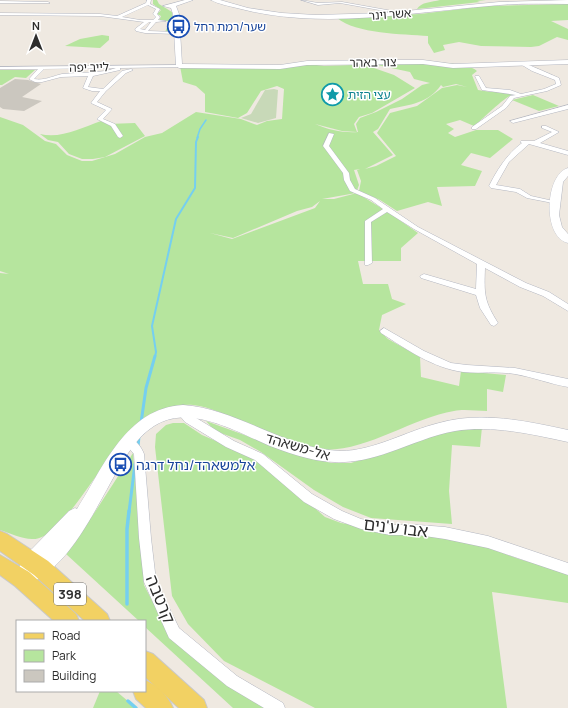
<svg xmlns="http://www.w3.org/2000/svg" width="568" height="708" font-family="Manrope,'Noto Sans Hebrew',sans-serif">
	<rect width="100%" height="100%" fill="#efe9e1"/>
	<!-- green -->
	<g fill="#b6e59e" fill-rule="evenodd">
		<path d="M 153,0 L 157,0 L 159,4 L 172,12 L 173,26 L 172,32 L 165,32 L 170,21 L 159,21 L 161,16 L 157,14 L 161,10 L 153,4 Z"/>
		<path d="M 440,0 L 486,0 L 477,1 L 480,2 L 417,9 C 421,2 432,2 440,0 Z"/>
		<path d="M 568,4 L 568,20 L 551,21 L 568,29 L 568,40 L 557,37 L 539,46 L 531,47 L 481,46 L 459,42 L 443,45 L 445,50 L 434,53 L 428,43 L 428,36 C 403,34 356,34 337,18 L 420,14 L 486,6 Z"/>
		<path d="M 102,35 L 109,36 L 109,40 L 100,48 L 65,46 L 80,39 Z"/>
		<path d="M 420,61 C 433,62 469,63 477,71 L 472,75 L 478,90 L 491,92 L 512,92 L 514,94 C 505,96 483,119 474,126 L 460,120 L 446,124 L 454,129 L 448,133 L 455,137 L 476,130 L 498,130 L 513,139 L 490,158 L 471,153 L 461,165 L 482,171 L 475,186 L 437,187 L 442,206 L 428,202 L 397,211 L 380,200 L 359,191 L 361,181 L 357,170 L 360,169 L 354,170 L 359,185 L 356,193 L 322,199 L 334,199 L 357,193 L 391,214 L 418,233 L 401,248 L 401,261 L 358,261 L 363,284 L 388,284 L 392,299 L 406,304 L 382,315 L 379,330 L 388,339 L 420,357 L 421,377 L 459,386 L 461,371 L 506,375 L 503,392 L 487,389 L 487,411 C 477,411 464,409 454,411 C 411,418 361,455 318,449 C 311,448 303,444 296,442 C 277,436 260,429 242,422 C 226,415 211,407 193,405 C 178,404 161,409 147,416 C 115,433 65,542 32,539 C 22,539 10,533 0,530 L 0,273 L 9,274 L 0,271 L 0,117 L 23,125 L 45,141 L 56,144 L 67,155 L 82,161 L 92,161 L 115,154 L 145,137 L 162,133 L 196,112 L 241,119 L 257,125 L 267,121 L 282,119 L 284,89 L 277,86 L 261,91 L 247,113 L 238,118 L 205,112 L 205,94 L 196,86 L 183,82 L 180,66 L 257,67 L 309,64 L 324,66 L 352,65 L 371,67 L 394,75 L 415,88 L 372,113 L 359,117 L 354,124 L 357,132 L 342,131 L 315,124 C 329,130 343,133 358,132 L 356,124 L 360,118 L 376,112 L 402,99 L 422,85 L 430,83 L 414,79 L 410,72 L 377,65 L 376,62 ZM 456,84 L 467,87 L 457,85 L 442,88 L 417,106 L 390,113 L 377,133 L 396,156 L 376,166 L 365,169 L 393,155 L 373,132 L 378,129 L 390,109 C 409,105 429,103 441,85 L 443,87 ZM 320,201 L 315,208 L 232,239 L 210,233 L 233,238 L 297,211 L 312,207 Z"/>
		<path d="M 0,70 L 35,70 L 26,78 L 15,77 L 2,85 L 0,85 Z"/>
		<path d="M 533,95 L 559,106 L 539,111 L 512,100 Z"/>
		<path d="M 101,121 L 108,124 L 135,123 L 145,136 L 105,157 L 93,159 L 82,159 L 69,154 L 58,142 L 48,140 L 40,134 C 61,139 81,128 101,121 Z"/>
		<path d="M 206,421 L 294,453 L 331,463 L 351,463 L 445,431 L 482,427 L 480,447 L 452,445 L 449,491 L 452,524 L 371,518 L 343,507 L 314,490 L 261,452 L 240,440 L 215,431 Z"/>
		<path d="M 173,423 L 184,423 L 202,435 L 251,456 L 294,490 L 325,517 L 341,523 L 407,534 L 462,540 L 487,547 L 519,559 L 568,573 L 568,603 L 492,592 L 507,708 L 315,708 L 224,661 L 188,624 L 172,596 L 155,447 L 156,434 L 166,425 Z"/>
		<path d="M 133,453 L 144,585 L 167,630 L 268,708 L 233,708 L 145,627 L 145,621 L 139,621 L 66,554 C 90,521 111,487 133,453 Z"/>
		<path d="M 100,691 L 116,691 L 136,708 L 93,708 Z"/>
	</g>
	<!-- cemetery -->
	<path fill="#c8d9b8" d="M 274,89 L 278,90 L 276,118 L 258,123 L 241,118 L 251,114 L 265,90 Z"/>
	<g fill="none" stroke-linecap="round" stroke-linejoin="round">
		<!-- stream-far3 -->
		<path stroke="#75cff0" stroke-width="1.5" d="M 197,138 L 200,129 L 206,120"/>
		<!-- stream-far2 -->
		<path stroke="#75cff0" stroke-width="2" d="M 155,357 L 156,352 L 152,326 L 176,219 L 195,188 L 196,142 L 198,137"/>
		<!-- stream-far1 -->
		<g stroke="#75cff0" stroke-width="3">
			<path d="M 141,423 L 146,388 L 155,356"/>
			<path d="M 138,447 L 139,436"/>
			<path d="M 129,512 L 135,464"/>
		</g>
		<!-- stream -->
		<g stroke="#75cff0" stroke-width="3.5">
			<path d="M 127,604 L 127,529 L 129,511"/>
			<path d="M 128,701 L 136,708"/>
		</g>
	</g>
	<!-- building -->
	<path fill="#cbc7bf" d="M 15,79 L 28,80 L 41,84 L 22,97 L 42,101 L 24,111 L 3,109 L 0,107 L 0,88 Z"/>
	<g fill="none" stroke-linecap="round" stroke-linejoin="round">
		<defs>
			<g id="street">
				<path d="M 147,0 L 151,0 L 150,4 L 160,9 L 157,14 L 160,17 L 158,20 L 166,21 L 156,22 L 148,31 L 176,32 L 177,34 L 145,33 L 136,31 L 135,29 L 144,22 L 100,16 L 0,15 L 0,13 L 100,14 L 117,16 L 146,3 ZM 148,5 L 156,9 L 153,14 L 156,17 L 153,20 L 140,20 L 122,17 ZM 149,22 L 151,22 L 145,30 L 140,29 Z"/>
				<path d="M 301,0 L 318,3 L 342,2 L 398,12 L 396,13 L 340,3 L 318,5 Z"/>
				<path d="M 0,1 L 48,2 L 50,3 L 0,3 Z"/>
				<path d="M 522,63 C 526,63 552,75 559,78 L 561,85 L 547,91 L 514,98 L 506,108 L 476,129 L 472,129 L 472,127 L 502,106 L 510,96 L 516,95 L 482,90 L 475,76 L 479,76 L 486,88 L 510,90 L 521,94 L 544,89 L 556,84 L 555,80 L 532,71 L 522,65 Z"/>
				<path d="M 179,65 L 181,67 L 120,68 L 120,70 L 93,76 L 88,87 L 103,89 L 122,71 L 131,69 L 133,70 L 126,73 L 106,91 L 97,102 L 112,109 L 103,119 L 115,124 L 123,136 L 120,138 L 118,137 L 111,126 L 97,119 L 106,110 L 91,103 L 100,91 L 92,91 L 83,88 L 88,76 L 61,77 L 42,82 L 35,82 L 29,79 L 38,69 L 0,69 L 0,67 ZM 116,68 C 99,74 81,72 62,74 C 53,76 44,81 34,79 L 44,69 Z"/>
				<path d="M 568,105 L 568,109 L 513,123 L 510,121 Z"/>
				<path d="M 542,126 L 546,126 L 559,132 L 540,143 L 568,151 L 568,155 L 529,144 L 509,162 L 496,185 L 520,189 L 531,196 L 558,202 L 558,204 L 527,198 L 516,192 L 491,188 L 489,186 C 497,170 507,154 522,143 L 520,142 L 521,141 L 534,141 L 552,132 L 542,128 Z"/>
				<path d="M 329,133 L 334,134 L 329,146 L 349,173 L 350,180 L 355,189 L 375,198 L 418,227 L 526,283 L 549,292 L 568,304 L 568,311 L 543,296 L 520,287 L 485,268 C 484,294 484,301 498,323 L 494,326 L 491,325 L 480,308 L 476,295 L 421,278 L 420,276 L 424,274 L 476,289 L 477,264 L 414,229 L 387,212 L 371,222 L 372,263 L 368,265 L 365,265 L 365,221 L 383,209 L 371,200 L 350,191 L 344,180 L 343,173 L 323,146 Z"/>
				<path d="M 384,328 L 424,351 L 451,363 L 467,365 L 515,368 L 568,379 L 568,387 C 550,384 533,377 515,374 C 497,371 480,374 463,372 C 433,368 406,349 381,333 L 380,331 Z"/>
				<path d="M 181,407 L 184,408 L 193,416 L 234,441 L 263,454 L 312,494 L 342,511 L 361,519 L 390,525 L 418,525 L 445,527 L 488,536 L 568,563 L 568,575 L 488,548 L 445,539 L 418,535 L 390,535 L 361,529 L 334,519 L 304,502 L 255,460 L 226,447 L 185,422 L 176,411 L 178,408 Z"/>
				<path d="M 128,437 C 136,440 141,446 144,454 L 151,538 L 156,581 L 179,628 L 237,676 L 283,703 L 285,708 L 264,708 L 227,686 L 169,638 L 144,582 L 139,538 L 134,454 L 123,441 L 124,438 Z"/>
			</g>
			<g id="secondary">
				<path d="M 185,0 L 193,0 L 176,6 L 179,14 L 182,64 L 280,65 L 307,61 L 398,60 L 423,60 L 453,64 L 568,60 L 568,64 L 453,68 L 423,64 L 307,65 L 280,69 L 179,68 L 176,66 L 173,14 L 171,8 L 163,6 Z"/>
				<path d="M 211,0 L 220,0 L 248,8 L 282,13 L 316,15 L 385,13 L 499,2 L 568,0 L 568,4 C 542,4 515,3 489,6 C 406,13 319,30 237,8 C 229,6 218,4 211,0 Z"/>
				<path d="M 568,168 L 568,176 L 563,182 L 559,215 L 562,227 L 568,234 L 568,243 C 542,237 545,174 568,168 Z"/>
				<path d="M 183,405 C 236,408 285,449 340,451 C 374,451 406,431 439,423 C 481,411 526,421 568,430 L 568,442 C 531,434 493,425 455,431 C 432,435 411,445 390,452 C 343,469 315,463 270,446 C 237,432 189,403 154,426 C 135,438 123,461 112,480 C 97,507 82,537 61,560 C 53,568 45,576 34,581 L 22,574 L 19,568 L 26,555 L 69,511 L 75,508 L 77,509 C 103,468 126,408 183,405 Z"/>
			</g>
			<g id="primary">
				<path d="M 0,531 L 7,534 L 48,561 L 107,614 L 110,621 L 85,621 L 34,575 L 0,551 Z"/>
				<path d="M 0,555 L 29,572 L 76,614 L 79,621 L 54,621 L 15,586 L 0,575 Z"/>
				<path d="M 145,651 L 153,654 L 204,700 L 207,708 L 179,708 L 145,677 Z"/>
				<path d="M 145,680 C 157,685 168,696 173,708 L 146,708 L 136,699 L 133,691 L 145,691 Z"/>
			</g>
		</defs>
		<!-- street casing -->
		<use href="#street" stroke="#b4b7c1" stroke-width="1"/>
		<!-- secondary casing -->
		<use href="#secondary" stroke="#b4b7c1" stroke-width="1"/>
		<!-- primary casing -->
		<use href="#primary" stroke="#c9c9c9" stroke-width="2"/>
		<!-- street -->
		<use href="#street" fill="#fff" fill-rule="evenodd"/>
		<!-- secondary -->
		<use href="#secondary" fill="#fff" fill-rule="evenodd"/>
		<!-- primary -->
		<use href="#primary" fill="#f2d163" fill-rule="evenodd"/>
	</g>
	<!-- icons -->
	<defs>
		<symbol id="bus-ring" viewBox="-11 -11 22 22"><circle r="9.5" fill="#fff" stroke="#1a4fb4" stroke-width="1.5"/><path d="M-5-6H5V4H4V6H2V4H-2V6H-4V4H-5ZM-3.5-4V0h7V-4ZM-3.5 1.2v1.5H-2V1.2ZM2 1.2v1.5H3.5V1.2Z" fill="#1a4fb4"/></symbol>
		<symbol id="sight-ring" viewBox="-11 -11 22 22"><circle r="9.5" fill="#fff" stroke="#0f9aa8" stroke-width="1.5"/><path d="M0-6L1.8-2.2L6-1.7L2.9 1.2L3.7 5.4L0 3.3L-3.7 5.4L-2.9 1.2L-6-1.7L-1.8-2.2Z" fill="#0f9aa8"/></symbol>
	</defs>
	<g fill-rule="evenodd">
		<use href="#bus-ring" x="166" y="14" width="25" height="25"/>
		<use href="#sight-ring" x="320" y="82" width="25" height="25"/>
		<use href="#bus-ring" x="108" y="452" width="25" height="25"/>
	</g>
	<g text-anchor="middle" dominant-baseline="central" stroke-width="3" stroke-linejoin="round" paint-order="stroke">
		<!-- far-street labels -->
		<g font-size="12" fill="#2e2e2e" stroke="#fff">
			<text transform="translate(390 14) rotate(-4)">אשר וינר</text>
			<text transform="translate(373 62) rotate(-1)">צור באהר</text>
			<text transform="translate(89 67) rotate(-1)">לייב יפה</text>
		</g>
		<!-- far-transit labels -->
		<g font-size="12" fill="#164399" stroke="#fff" text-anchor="start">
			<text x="194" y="26">שער/רמת רחל</text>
		</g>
		<!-- far-culture labels -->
		<g font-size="12" fill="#0d838f" stroke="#fff" text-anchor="start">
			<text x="348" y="94">עצי הזית</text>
		</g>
		<!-- shield labels -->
		<rect fill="#fff" stroke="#6d6d6d" stroke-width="1" x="54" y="583" width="32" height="22" rx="3"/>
		<g font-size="13" font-weight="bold" fill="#2e2e2e">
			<text x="70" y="594">398</text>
		</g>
		<!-- street labels -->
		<g font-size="14" fill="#2e2e2e" stroke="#fff">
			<text transform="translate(298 446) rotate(16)">אל-משאהד</text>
		</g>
		<!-- transit labels -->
		<g font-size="14" fill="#164399" stroke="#fff" text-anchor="start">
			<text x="136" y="464">אלמשאהד/נחל דרגה</text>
		</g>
		<!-- near-street labels -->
		<g font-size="17" fill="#2e2e2e" stroke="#fff">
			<text transform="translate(396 527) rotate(7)">אבו ע'נים</text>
			<text transform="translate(161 599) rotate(68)">קרטבה</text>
		</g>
	</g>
	<!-- legend -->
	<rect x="16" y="620" width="130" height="72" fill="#ffffff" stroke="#ababab"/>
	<rect x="24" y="633" width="20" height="6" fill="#f2d163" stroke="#ababab"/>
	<text x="52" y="640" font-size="12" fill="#2e2e2e">Road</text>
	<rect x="24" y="650" width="20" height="12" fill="#b6e59e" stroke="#ababab"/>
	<text x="52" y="660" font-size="12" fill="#2e2e2e">Park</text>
	<rect x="24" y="670" width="20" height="12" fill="#cbc7bf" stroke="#ababab"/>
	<text x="52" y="680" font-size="12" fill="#2e2e2e">Building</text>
	<!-- north arrow -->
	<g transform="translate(36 36)" stroke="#ffffff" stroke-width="3" paint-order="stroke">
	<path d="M0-3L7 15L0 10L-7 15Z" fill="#2e2e2e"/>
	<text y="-6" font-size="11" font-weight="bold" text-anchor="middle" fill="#2e2e2e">N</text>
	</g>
</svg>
